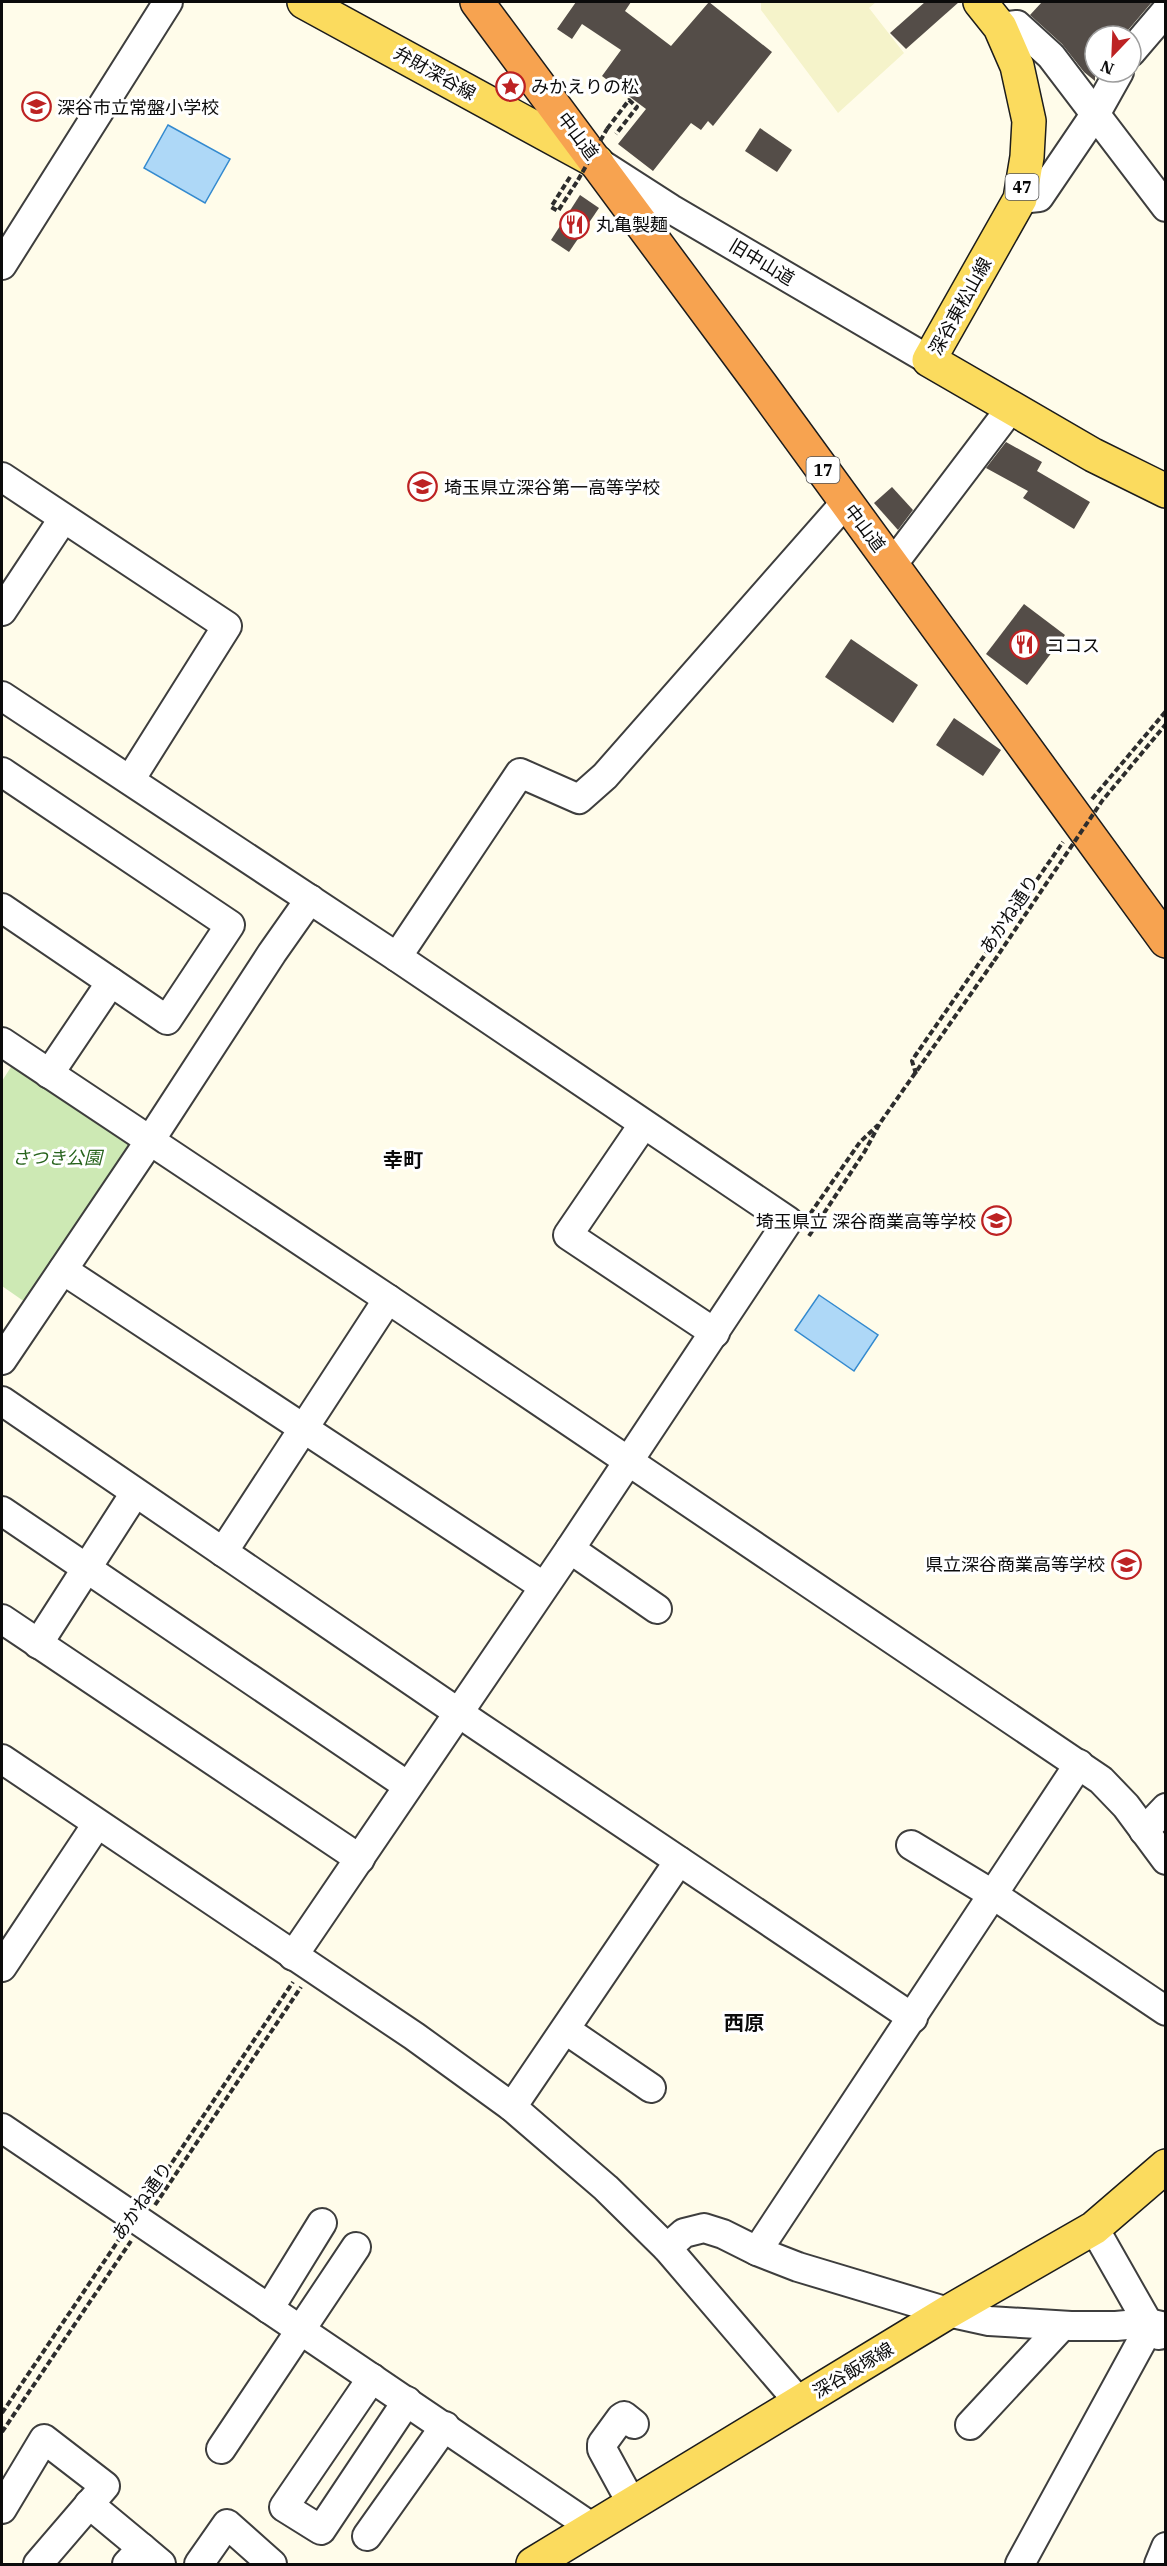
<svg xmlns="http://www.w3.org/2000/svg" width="1167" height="2566" font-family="'IBM Plex Serif','Noto Sans JP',serif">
	<rect width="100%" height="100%" fill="#fffcea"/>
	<!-- farmland -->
	<path fill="#f5f3ca" d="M 761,2 L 876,2 L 869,8 L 904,53 L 838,113 L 761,10 Z"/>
	<!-- green -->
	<path fill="#cde9b4" d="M 18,1065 L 127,1137 L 130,1148 L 25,1302 L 2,1286 L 2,1081 L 11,1067 Z"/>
	<!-- water -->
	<g fill="#aed8f7" stroke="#348acf" stroke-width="1.5">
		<path d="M 168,125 L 230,159 L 205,203 L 144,168 Z"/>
		<path d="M 819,1295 L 878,1335 L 854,1371 L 795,1330 Z"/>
	</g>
	<!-- building -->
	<g fill="#544d48">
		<path d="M 576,2 L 631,2 L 625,11 L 671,46 L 709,2 L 772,52 L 713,126 L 708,121 L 701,130 L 691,123 L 653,171 L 618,144 L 646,109 L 602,76 L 621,50 L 582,24 L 572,39 L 557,29 Z"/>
		<path d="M 925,2 L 959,2 L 906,49 L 890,33 Z"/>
		<path d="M 1042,2 L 1152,2 L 1123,36 L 1095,36 L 1095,81 L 1084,72 L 1062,44 L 1030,15 Z"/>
		<path d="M 760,128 L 792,150 L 777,172 L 745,151 Z"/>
		<path d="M 580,195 L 599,208 L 569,252 L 551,240 Z"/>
		<path d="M 1006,442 L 1042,462 L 1037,471 L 1090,502 L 1074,529 L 1023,498 L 1028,491 L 986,468 Z"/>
		<path d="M 892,487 L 913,510 L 898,530 L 874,503 Z"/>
		<path d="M 1024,604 L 1065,635 L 1027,685 L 986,654 Z"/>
		<path d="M 851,639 L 918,685 L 893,723 L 825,677 Z"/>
		<path d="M 954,718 L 1001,750 L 983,776 L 936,745 Z"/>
	</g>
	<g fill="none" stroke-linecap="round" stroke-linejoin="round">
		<defs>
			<g id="minor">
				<path d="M 1000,27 L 1017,25 L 1051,56 L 1166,207"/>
				<path d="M 1131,52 L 1166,11"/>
				<path d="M 601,164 L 671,209 L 929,360"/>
				<path d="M 1020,199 L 1039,197 L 1096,113 L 1119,72"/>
				<path d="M 2,265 L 168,2"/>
				<path d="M 2,477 L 227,626 L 130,780"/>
				<path d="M 892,565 L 1011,408"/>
				<path d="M 2,611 L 63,519"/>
				<path d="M 2,696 L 397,957 L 788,1221 L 570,1549 L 293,1956"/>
				<path d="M 2,772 L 230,925 L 167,1020 L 2,908"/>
				<path d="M 397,957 L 520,773 L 579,799 L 605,776 L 846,502"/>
				<path d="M 2,1042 L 388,1299 L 1101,1780 L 1126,1806 L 1166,1860"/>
				<path d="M 49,1074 L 111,982"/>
				<path d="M 643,1125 L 568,1235 L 715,1333"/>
				<path d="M 63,1270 L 543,1586"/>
				<path d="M 2,1360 L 149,1142 L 272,953 L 310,899"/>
				<path d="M 2,1401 L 478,1726 L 913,2018"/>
				<path d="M 2,1511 L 408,1786"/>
				<path d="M 570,1549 L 657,1609"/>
				<path d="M 223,1552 L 388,1299"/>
				<path d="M 2,1619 L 360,1859"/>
				<path d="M 38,1644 L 135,1493"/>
				<path d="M 2,1759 L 414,2036 L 512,2107 L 606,2188 L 667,2248 L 799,2402"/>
				<path d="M 1144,1831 L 1166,1808"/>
				<path d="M 911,1845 L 992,1894 L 1166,2011"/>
				<path d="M 2,1967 L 97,1824"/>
				<path d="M 566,2030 L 651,2088"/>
				<path d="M 512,2107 L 679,1861"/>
				<path d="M 2,2128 L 593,2528"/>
				<path d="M 1094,2228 L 1148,2323 L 1159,2335"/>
				<path d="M 667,2248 L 684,2233 L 704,2228 L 723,2234 L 757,2251 L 798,2267 L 948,2312 L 989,2321 L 1071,2326 L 1116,2326 L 1148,2323 L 1166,2327"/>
				<path d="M 757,2251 L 1079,1764"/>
				<path d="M 269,2309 L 322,2223"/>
				<path d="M 372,2378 L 284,2507 L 321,2530 L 407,2401"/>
				<path d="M 970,2425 L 1062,2326"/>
				<path d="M 221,2449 L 356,2247"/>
				<path d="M 89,2504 L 142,2548"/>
				<path d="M 632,2504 L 602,2449 L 602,2444 L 621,2418 L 624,2416 L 634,2424"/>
				<path d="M 2,2509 L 44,2439 L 105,2486 L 38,2564"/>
				<path d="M 367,2536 L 445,2426"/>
				<path d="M 127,2564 L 142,2548 L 161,2564"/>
				<path d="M 199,2564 L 227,2524 L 272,2564"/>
				<path d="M 1020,2564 L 1150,2326"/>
				<path d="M 1159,2564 L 1166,2547"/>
			</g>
			<g id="major">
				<path d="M 304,2 L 597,162"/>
				<path d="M 980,2 L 1000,27 L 1017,66 L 1029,121 L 1027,157 L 1020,199 L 929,360 L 1093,455 L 1166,491"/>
				<path d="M 533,2564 L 948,2312 L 1094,2228 L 1166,2166"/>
			</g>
			<path id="highway" d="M 477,2 L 761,385 L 1166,941"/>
		</defs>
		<!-- minor casing -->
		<use href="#minor" stroke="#3e3e3e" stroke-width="32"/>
		<!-- major casing -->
		<use href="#major" stroke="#1c1c1c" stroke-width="36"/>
		<!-- highway casing -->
		<use href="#highway" stroke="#1c1c1c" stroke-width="36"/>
		<!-- path -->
		<g stroke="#2d2d2d" stroke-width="4" stroke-dasharray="6 3" stroke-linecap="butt">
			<path d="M 607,129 L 629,100 L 637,107 L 616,134"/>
			<path d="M 570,177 L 551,207 L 558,211 L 578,180"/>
			<path d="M 1092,799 L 1166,711"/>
			<path d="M 916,1074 L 912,1061 L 915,1056 L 1063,842"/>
			<path d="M 810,1214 L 860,1142 L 878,1125"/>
			<path d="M 809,1236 L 865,1151 L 880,1123 L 994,961"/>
			<path d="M 147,2200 L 293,1982"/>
			<path d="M 155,2205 L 301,1987"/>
			<path d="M 2,2413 L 122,2235"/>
			<path d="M 2,2432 L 131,2241"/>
		</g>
		<!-- minor -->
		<use href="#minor" stroke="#fff" stroke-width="28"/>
		<!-- major -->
		<use href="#major" stroke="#fbdb5e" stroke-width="33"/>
		<!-- highway -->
		<use href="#highway" stroke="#f7a350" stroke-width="33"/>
		<!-- path-bridge -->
		<g stroke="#2d2d2d" stroke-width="4" stroke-dasharray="6 3" stroke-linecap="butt">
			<path d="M 578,180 L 607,129"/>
			<path d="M 994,961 L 1102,801 L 1166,724"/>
		</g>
	</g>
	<!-- icons -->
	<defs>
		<symbol id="sight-ring" viewBox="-11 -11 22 22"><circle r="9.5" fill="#fff" stroke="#bd2223" stroke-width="1.5"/><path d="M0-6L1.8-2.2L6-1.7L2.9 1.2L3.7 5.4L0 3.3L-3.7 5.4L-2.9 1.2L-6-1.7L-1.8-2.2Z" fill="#bd2223"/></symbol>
		<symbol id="school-ring" viewBox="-11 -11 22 22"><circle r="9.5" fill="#fff" stroke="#bd2223" stroke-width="1.5"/><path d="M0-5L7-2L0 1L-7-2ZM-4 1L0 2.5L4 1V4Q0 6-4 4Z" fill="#bd2223"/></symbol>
		<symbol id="restaurant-ring" viewBox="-11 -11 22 22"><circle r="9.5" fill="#fff" stroke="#bd2223" stroke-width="1.5"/><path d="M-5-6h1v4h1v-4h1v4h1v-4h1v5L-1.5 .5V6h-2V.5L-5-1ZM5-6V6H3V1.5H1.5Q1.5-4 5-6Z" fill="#bd2223"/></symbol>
	</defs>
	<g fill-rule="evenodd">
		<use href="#sight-ring" x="494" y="70" width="33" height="33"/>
		<use href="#school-ring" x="20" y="90" width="33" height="33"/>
		<use href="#restaurant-ring" x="558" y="208" width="33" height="33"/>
		<use href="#school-ring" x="406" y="470" width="33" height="33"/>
		<use href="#restaurant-ring" x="1008" y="628" width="33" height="33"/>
		<use href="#school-ring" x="980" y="1204" width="33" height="33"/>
		<use href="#school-ring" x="1110" y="1548" width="33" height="33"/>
	</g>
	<g text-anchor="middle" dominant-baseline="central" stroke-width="6" stroke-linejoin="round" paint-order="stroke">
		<!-- shield labels -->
		<g fill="#fff" stroke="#545454" stroke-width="1.5">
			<rect x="1005.5" y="174" width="33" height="26" rx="4.5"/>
			<rect x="806.5" y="457" width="33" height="26" rx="4.5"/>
		</g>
		<g font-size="16" font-weight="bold" fill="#0b0b0b">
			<text x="1022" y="187">47</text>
			<text x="823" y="470">17</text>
		</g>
		<!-- street labels -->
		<g font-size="18" fill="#0b0b0b" stroke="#fff">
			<text transform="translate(435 73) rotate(29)">弁財深谷線</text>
			<text transform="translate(578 136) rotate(53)">中山道</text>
			<text transform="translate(762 262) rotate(31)">旧中山道</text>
			<text transform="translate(960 306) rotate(-61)">深谷東松山線</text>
			<text transform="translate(865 528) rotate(53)">中山道</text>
			<text transform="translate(1009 914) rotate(-56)">あかね通り</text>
			<text transform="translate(142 2201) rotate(-55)">あかね通り</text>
			<text transform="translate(853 2370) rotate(-31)">深谷飯塚線</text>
		</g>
		<!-- poi labels -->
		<g font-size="18" fill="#0b0b0b" stroke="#fff" text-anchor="start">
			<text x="531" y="86">みかえりの松</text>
			<text x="57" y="107">深谷市立常盤小学校</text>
			<text x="596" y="224">丸亀製麺</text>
			<text x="444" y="487">埼玉県立深谷第一高等学校</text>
			<text x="1046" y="645">ココス</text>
			<text x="976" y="1221" text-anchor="end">埼玉県立 深谷商業高等学校</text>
			<text x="1105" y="1564" text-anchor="end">県立深谷商業高等学校</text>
		</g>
		<!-- park labels -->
		<g font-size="18" font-style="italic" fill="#27631c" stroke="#fff">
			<text x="57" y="1157">さつき公園</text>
		</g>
		<!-- neighbourhood labels -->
		<g font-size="20" font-weight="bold" fill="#0b0b0b" stroke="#fff">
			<text x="403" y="1159">幸町</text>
			<text x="744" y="2022">西原</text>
		</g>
	</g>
	<!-- border -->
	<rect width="1167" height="2566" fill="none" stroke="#0b0b0b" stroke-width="6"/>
	<!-- north arrow -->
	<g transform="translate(1113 54) rotate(203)"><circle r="28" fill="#ffffff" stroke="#9d9d9d" stroke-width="1.5"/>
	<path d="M0-4.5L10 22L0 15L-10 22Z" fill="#bd2223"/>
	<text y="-9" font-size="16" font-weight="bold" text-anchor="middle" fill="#0b0b0b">N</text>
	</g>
</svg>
